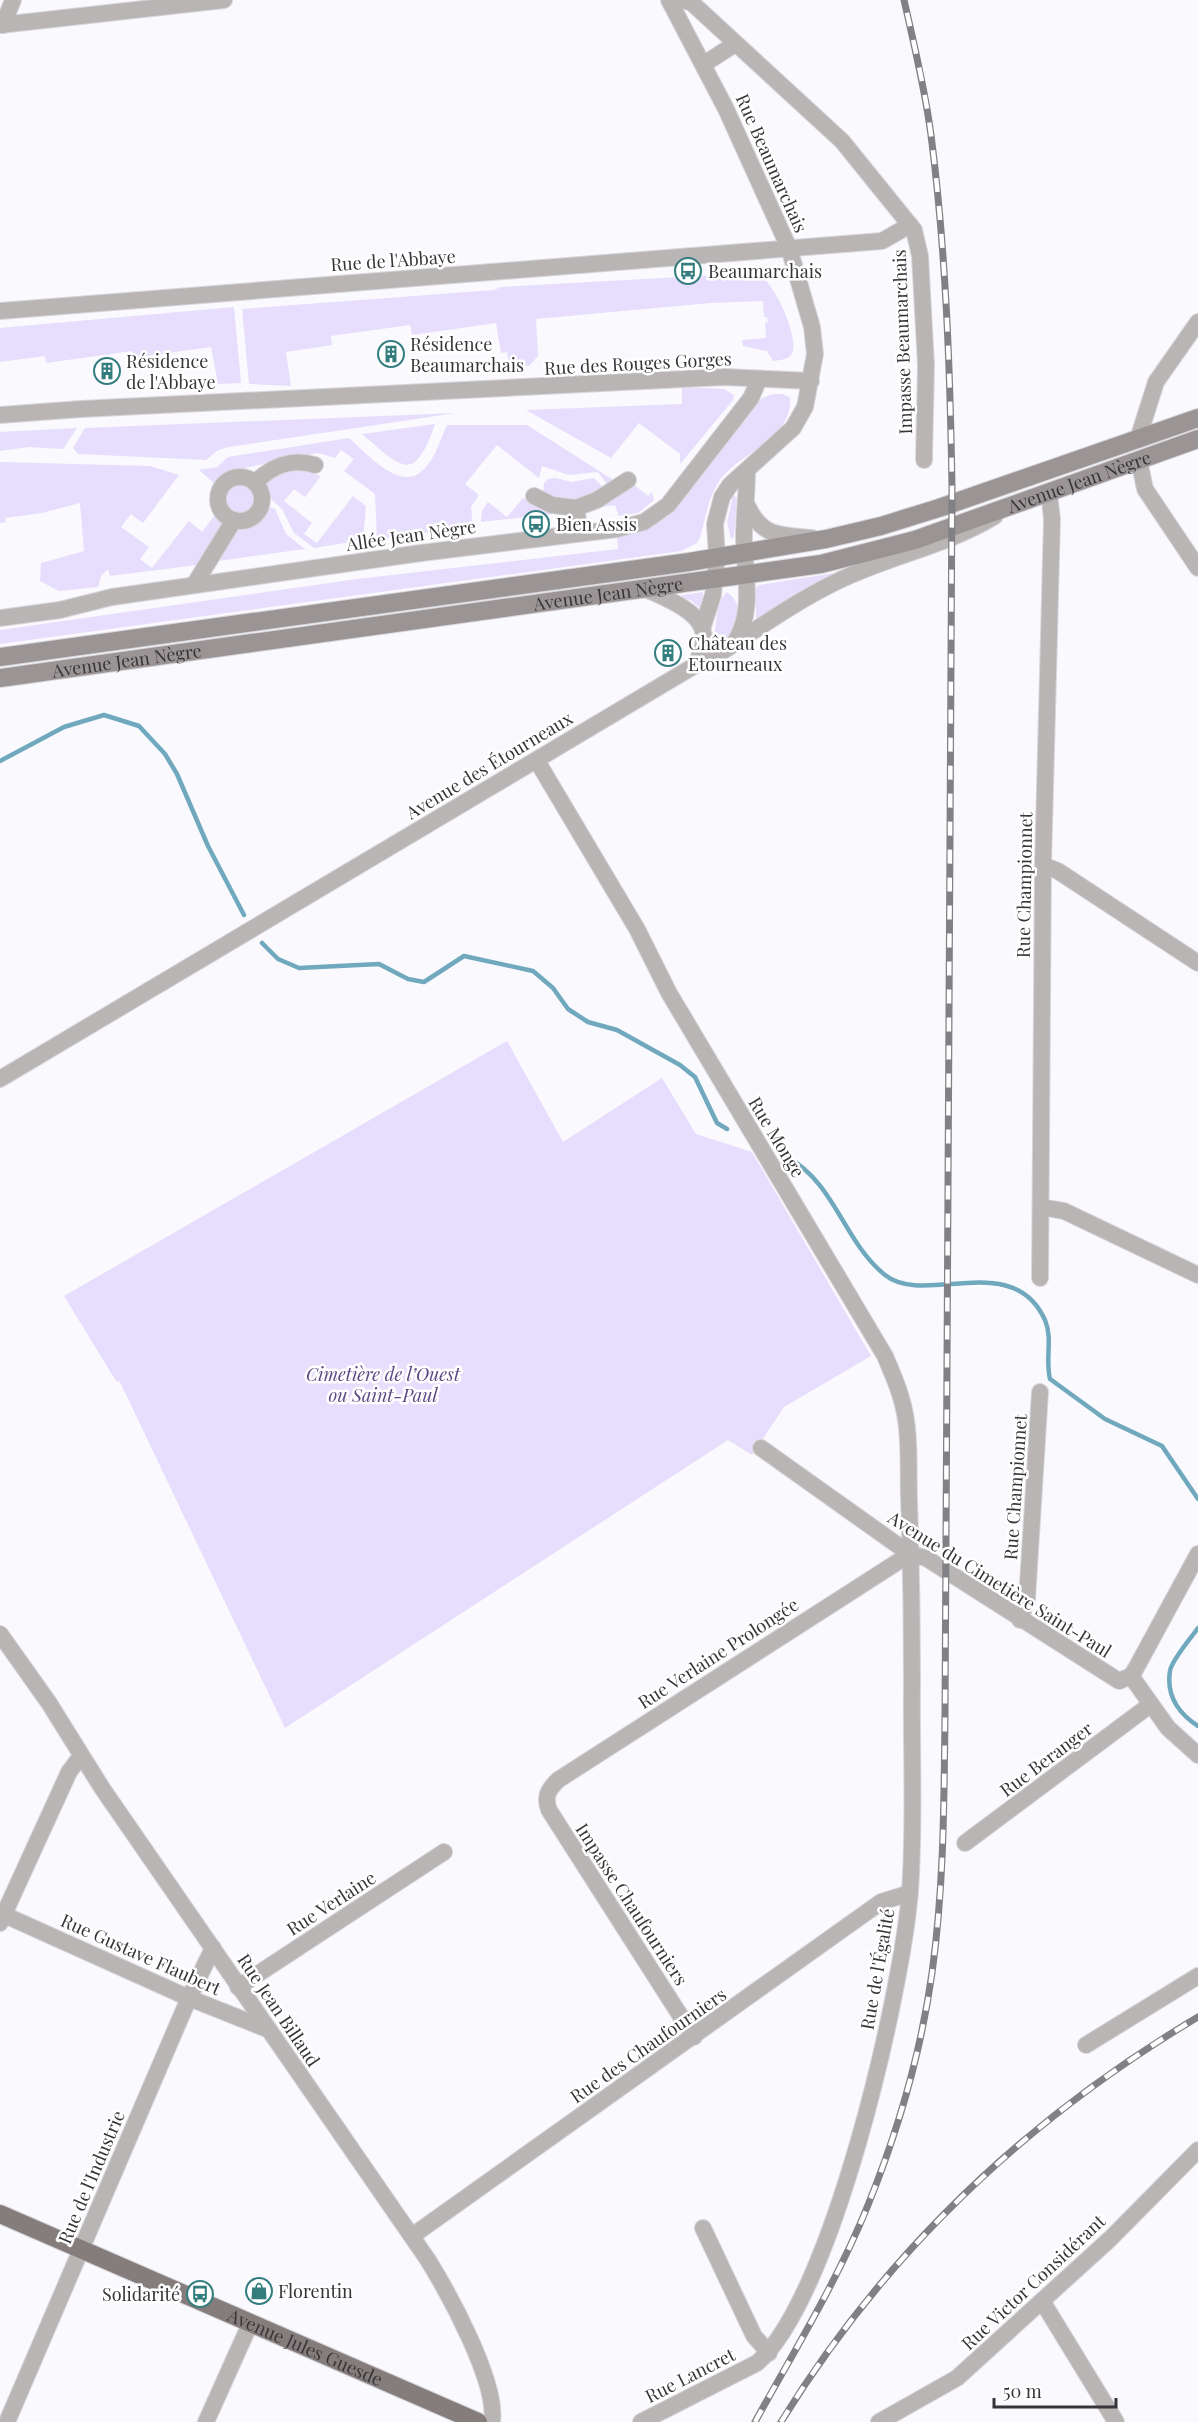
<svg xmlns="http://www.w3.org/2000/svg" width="1198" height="2422" font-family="'Playfair Display',serif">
	<rect width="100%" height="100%" fill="#faf9fe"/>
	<!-- green -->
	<g fill="#e6defc">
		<path d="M 753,273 C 757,275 762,277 765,280 C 777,290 801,342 791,355 C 787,360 780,360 773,361 L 767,351 L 743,346 L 742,340 L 766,338 L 765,323 L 768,322 L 767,317 L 764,317 L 763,301 L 710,303 L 536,319 L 538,356 L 529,366 L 510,368 L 507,352 L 501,353 L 496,323 L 412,335 L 410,325 L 331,336 L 332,345 L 286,352 L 291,386 L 249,384 L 242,309 L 494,290 L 501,287 Z"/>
		<path d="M 234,307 L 241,383 L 218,384 L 211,347 L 133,358 L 132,351 L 46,363 L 45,356 L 0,362 L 0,328 Z"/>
		<path d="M 682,387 L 724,389 L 734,395 L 733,400 L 680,464 L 680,454 L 639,423 L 611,458 L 526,410 L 682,404 Z"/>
		<path d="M 773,394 L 783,394 L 790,398 C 794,436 742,453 722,477 C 708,496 706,516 700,538 L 697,543 L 681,551 L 0,644 L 0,630 L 357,579 L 618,549 L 617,536 L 653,527 L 681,499 L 750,410 L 762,398 Z"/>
		<path d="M 456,413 L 229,447 L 218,450 L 206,460 L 78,454 L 73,448 L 85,428 Z"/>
		<path d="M 435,424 C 414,485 402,468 362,434 Z"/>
		<path d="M 447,425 L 527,425 L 615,481 L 607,484 L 598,472 L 569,475 L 542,466 L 539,478 L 497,445 L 465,484 L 479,495 L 471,507 L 473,527 L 377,539 L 375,494 L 344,471 L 354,459 L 341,450 L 335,458 L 318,453 L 294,457 L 227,472 L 216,485 L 199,470 L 217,467 L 228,457 L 349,438 C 368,454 402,496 426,467 C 436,456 441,438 447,425 Z"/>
		<path d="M 77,428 L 63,449 L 29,447 L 0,451 L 0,432 Z"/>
		<path d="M 0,462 L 150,466 L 179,475 L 143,523 L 131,514 L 121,527 L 149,547 L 140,559 L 152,568 L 189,521 L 202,532 L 217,512 L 226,523 L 197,565 L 110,576 L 108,569 L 101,576 L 98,587 L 59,591 L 40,581 L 41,563 L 84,551 L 80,503 L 42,513 L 5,518 L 6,522 L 0,523 Z"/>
		<path d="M 300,470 L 321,476 L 305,497 L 294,489 L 284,501 L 312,523 L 304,534 L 317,543 L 353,496 L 366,506 L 363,540 L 314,548 L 294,533 L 282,509 L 264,493 L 264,482 L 270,474 Z"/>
		<path d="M 555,478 L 572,482 L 594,478 L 601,485 L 603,492 L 571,503 L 543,495 L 544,483 L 548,479 Z"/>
		<circle cx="240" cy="499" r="16"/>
		<path d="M 633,484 L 648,496 L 652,492 L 654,500 L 638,513 L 619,516 L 615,505 L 590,509 Z"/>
		<path d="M 733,495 L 737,498 L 734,537 L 731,539 L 727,523 Z"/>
		<path d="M 523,498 L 539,507 L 562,513 L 481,522 L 482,511 L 488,502 L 507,517 Z"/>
		<path d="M 265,505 L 275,509 L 286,534 L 305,549 L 218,561 L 237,526 C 251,524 261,519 265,505 Z"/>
		<path d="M 835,573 L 837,577 L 756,622 L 756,588 L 759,585 Z"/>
		<path d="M 703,592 L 702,610 L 692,601 L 681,597 L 682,595 Z"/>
		<path d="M 727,592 C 748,607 736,633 720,647 L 714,643 C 716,627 715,603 727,592 Z"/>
		<path d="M 507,1041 L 563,1142 L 662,1078 L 696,1134 L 752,1152 L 871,1356 L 784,1407 L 752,1455 L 728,1440 L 285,1728 L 120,1382 L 116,1381 L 64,1296 Z"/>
	</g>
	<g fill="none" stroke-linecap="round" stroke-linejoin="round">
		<!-- stream -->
		<g stroke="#70a9be" stroke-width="4.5">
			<path d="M 0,761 L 64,727 L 104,715 L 139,726 L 165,754 L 177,774 L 208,846 L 244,915"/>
			<path d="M 262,943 L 278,959 L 299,968 L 379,964 L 408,979 L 424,982 L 464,956 L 533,971 L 553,988 L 568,1009 L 588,1022 L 617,1030 L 680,1065 L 695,1077 L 717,1123 L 727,1129"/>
			<path d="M 787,1157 C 836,1184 843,1241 885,1275 C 925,1307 1013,1249 1045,1320 C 1053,1339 1045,1359 1050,1379 L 1105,1419 L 1162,1446 L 1198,1499"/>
			<path d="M 1198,1628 C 1191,1638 1171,1661 1170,1671 C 1166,1696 1178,1713 1198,1726"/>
		</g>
		<defs>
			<g id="minor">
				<path d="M 669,0 L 726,109 L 789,248 L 812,327 L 815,354 L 805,407 L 793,428 L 730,485 L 722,497 L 715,524 L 717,557 L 713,595 L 703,626"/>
				<path d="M 682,0 L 692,3 L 842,141 L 914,230 L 920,256 L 926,365 L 924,460"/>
				<path d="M 0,25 L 224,0"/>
				<path d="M 3,25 L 13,0"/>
				<path d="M 704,64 L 735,44"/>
				<path d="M 0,311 L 882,241 L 910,225"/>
				<path d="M 0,415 L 81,409 L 724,377 L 811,381"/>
				<path d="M 1138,439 L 1156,382 L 1198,322"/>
				<path d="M 1139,460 L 1145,489 L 1198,568"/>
				<circle cx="240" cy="499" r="22"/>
				<path d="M 255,483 C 271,466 292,458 315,465"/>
				<path d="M 534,496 L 552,505 L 576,508 L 580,532"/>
				<path d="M 746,503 C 761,537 778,535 812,538"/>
				<path d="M 576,508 L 597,500 L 628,480"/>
				<path d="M 194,585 L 234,520"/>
				<path d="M 646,589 C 682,606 723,620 694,666"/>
				<path d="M 0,618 L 60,610 L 112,597 L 421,553 L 617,529 L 644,522 L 668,505 L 751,398 L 759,379"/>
				<path d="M 735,642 C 755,610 744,573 744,537 C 744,515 747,494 747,472"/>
				<path d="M 537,761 L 637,929 L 669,993 L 885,1356 C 894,1377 903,1398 906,1420 C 910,1446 908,1473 909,1499 C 911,1560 912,1621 912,1682 C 911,1751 915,1822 910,1891 C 902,1993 832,2299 757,2363 L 641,2422"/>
				<path d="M 1043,865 L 1058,871 L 1198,963"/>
				<path d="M 0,1079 L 694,666 L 706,662 C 749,635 792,603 838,581 C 889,556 946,546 995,516"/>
				<path d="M 1041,1207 L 1064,1211 L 1198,1275"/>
				<path d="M 1040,1278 L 1043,865 L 1052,519 L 1049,493"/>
				<path d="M 761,1448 L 910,1554 L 926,1558 L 1119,1681 L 1131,1676 L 1135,1670 L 1198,1554"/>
				<path d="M 1020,1620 L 1027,1599 L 1040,1392"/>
				<path d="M 0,1634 L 49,1703 L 102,1788 L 428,2260 C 449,2294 498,2383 492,2422"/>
				<path d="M 1131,1676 L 1168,1728 L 1198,1755"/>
				<path d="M 965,1843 L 1150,1705"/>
				<path d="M 0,1913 L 189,1998 L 267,2029"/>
				<path d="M 0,1923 L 69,1772 L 81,1756"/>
				<path d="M 238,1987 L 444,1852"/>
				<path d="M 694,2037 L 549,1810 C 544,1797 548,1790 558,1780 L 910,1554"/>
				<path d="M 1086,2045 L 1198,1976"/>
				<path d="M 703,2228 L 754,2336 L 769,2353"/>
				<path d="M 412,2236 L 881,1902 L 910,1893"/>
				<path d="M 1042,2301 L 1116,2422"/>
				<path d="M 7,2422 L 189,1998 L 213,1948"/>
				<path d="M 206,2422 L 250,2324"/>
				<path d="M 879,2422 L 957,2378 L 1110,2239 L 1198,2150"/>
			</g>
			<g id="secondary">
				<path d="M 0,657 L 689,562 L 826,539 L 881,526 L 939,508 L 1198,418"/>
				<path id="s1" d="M 0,678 L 821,564 L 915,540 L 1198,439"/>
			</g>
			<g id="primary">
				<path id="s2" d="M 0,2214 L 478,2422"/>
			</g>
		</defs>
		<!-- minor casing -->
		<use href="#minor" stroke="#d7d6db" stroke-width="18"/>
		<!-- secondary casing -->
		<use href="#secondary" stroke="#d7d6db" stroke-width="20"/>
		<!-- primary casing -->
		<use href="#primary" stroke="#d7d6db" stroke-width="20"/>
		<!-- minor -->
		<use href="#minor" stroke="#bab5b5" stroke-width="16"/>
		<!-- secondary -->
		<use href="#secondary" stroke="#9b9494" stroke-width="18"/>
		<!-- primary -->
		<use href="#primary" stroke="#857d7c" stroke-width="18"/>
		<defs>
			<g id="rail">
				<path d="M 755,2422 C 794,2351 838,2280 868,2205 C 898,2131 921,2052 932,1973 C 944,1887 944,1801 945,1715 L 952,486 C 950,368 946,251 931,135 C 925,89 914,44 904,0"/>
				<path d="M 781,2422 C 885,2253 1028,2118 1198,2017"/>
			</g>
		</defs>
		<!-- rail casing -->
		<use href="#rail" stroke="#818084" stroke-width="7"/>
		<!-- rail -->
		<use href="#rail" stroke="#fff" stroke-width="4.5" stroke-dasharray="14" stroke-linecap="butt"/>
	</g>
	<!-- icons -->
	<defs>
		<symbol id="bus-ring" viewBox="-11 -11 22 22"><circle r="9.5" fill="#fff" stroke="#337d7f" stroke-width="1.5"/><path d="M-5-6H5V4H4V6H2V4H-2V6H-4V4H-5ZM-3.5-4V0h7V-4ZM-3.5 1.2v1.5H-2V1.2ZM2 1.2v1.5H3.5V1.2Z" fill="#337d7f"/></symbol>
		<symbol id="building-ring" viewBox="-11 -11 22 22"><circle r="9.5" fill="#fff" stroke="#337d7f" stroke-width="1.5"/><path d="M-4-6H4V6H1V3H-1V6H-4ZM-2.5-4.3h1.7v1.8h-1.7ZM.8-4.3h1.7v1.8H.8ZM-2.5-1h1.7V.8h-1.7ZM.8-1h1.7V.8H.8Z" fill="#337d7f"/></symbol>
		<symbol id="shop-ring" viewBox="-11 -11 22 22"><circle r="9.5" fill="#fff" stroke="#337d7f" stroke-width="1.5"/><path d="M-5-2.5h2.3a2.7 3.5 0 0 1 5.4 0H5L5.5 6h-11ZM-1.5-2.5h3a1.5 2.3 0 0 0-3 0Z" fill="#337d7f"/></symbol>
	</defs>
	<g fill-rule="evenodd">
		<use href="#bus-ring" x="673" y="256" width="30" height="30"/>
		<use href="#building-ring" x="376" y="339" width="30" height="30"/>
		<use href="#building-ring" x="92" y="356" width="30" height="30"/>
		<use href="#bus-ring" x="521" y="509" width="30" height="30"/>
		<use href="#building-ring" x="653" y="638" width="30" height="30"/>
		<use href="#shop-ring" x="244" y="2276" width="30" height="30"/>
		<use href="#bus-ring" x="185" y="2279" width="30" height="30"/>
	</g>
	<g text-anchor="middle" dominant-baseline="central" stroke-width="5" stroke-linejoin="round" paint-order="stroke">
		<!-- street labels -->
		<g font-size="18" fill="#363539" stroke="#fff">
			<text transform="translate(772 163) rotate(66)">Rue Beaumarchais</text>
			<text transform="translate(393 260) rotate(-4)">Rue de l'Abbaye</text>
			<text transform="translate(902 342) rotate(-92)">Impasse Beaumarchais</text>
			<text transform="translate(638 363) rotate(-3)">Rue des Rouges Gorges</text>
			<text stroke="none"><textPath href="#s1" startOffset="1100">Avenue Jean Nègre</textPath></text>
			<text transform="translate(411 535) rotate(-8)">Allée Jean Nègre</text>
			<text stroke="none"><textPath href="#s1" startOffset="614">Avenue Jean Nègre</textPath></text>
			<text stroke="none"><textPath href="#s1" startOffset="128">Avenue Jean Nègre</textPath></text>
			<text transform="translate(489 765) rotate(-31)">Avenue des Étourneaux</text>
			<text transform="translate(1024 885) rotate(-89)">Rue Championnet</text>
			<text transform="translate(777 1137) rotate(59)">Rue Monge</text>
			<text transform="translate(1015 1487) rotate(-86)">Rue Championnet</text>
			<text transform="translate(1000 1584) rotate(32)">Avenue du Cimetière Saint-Paul</text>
			<text transform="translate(718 1653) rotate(-33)">Rue Verlaine Prolongée</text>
			<text transform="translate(1046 1759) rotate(-37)">Rue Beranger</text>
			<text transform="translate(331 1903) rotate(-33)">Rue Verlaine</text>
			<text transform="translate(632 1904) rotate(57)">Impasse Chaufourniers</text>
			<text transform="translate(141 1954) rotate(24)">Rue Gustave Flaubert</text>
			<text transform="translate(877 1969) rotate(-80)">Rue de l'Égalité</text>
			<text transform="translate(279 2010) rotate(56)">Rue Jean Billaud</text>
			<text transform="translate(648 2045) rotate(-35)">Rue des Chaufourniers</text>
			<text transform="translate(91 2177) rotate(-67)">Rue de l'Industrie</text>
			<text transform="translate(1033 2282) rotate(-43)">Rue Victor Considérant</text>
			<text stroke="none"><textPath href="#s2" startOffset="333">Avenue Jules Guesde</textPath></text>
			<text transform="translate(690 2375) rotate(-27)">Rue Lancret</text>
		</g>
		<!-- poi labels -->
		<g font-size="18" fill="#363539" stroke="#fff" text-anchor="start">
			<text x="708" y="271">Beaumarchais</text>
			<text x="410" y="344">Résidence<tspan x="410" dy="21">Beaumarchais</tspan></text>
			<text x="126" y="361">Résidence<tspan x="126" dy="21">de l'Abbaye</tspan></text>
			<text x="556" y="524">Bien Assis</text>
			<text x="688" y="643">Château des<tspan x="688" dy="21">Etourneaux</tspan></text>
			<text x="278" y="2291">Florentin</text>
			<text x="180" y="2294" text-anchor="end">Solidarité</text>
		</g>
		<!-- park labels -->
		<g font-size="18" font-style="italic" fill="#5b4884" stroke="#fff">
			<text x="383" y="1374">Cimetière de l’Ouest<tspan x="383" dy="21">ou Saint-Paul</tspan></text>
		</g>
	</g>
	<!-- scale -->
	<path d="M994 2398v9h122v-9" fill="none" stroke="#363539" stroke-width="3"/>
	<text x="1003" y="2398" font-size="18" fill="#363539" stroke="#ffffff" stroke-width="4.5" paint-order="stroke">50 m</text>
</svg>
